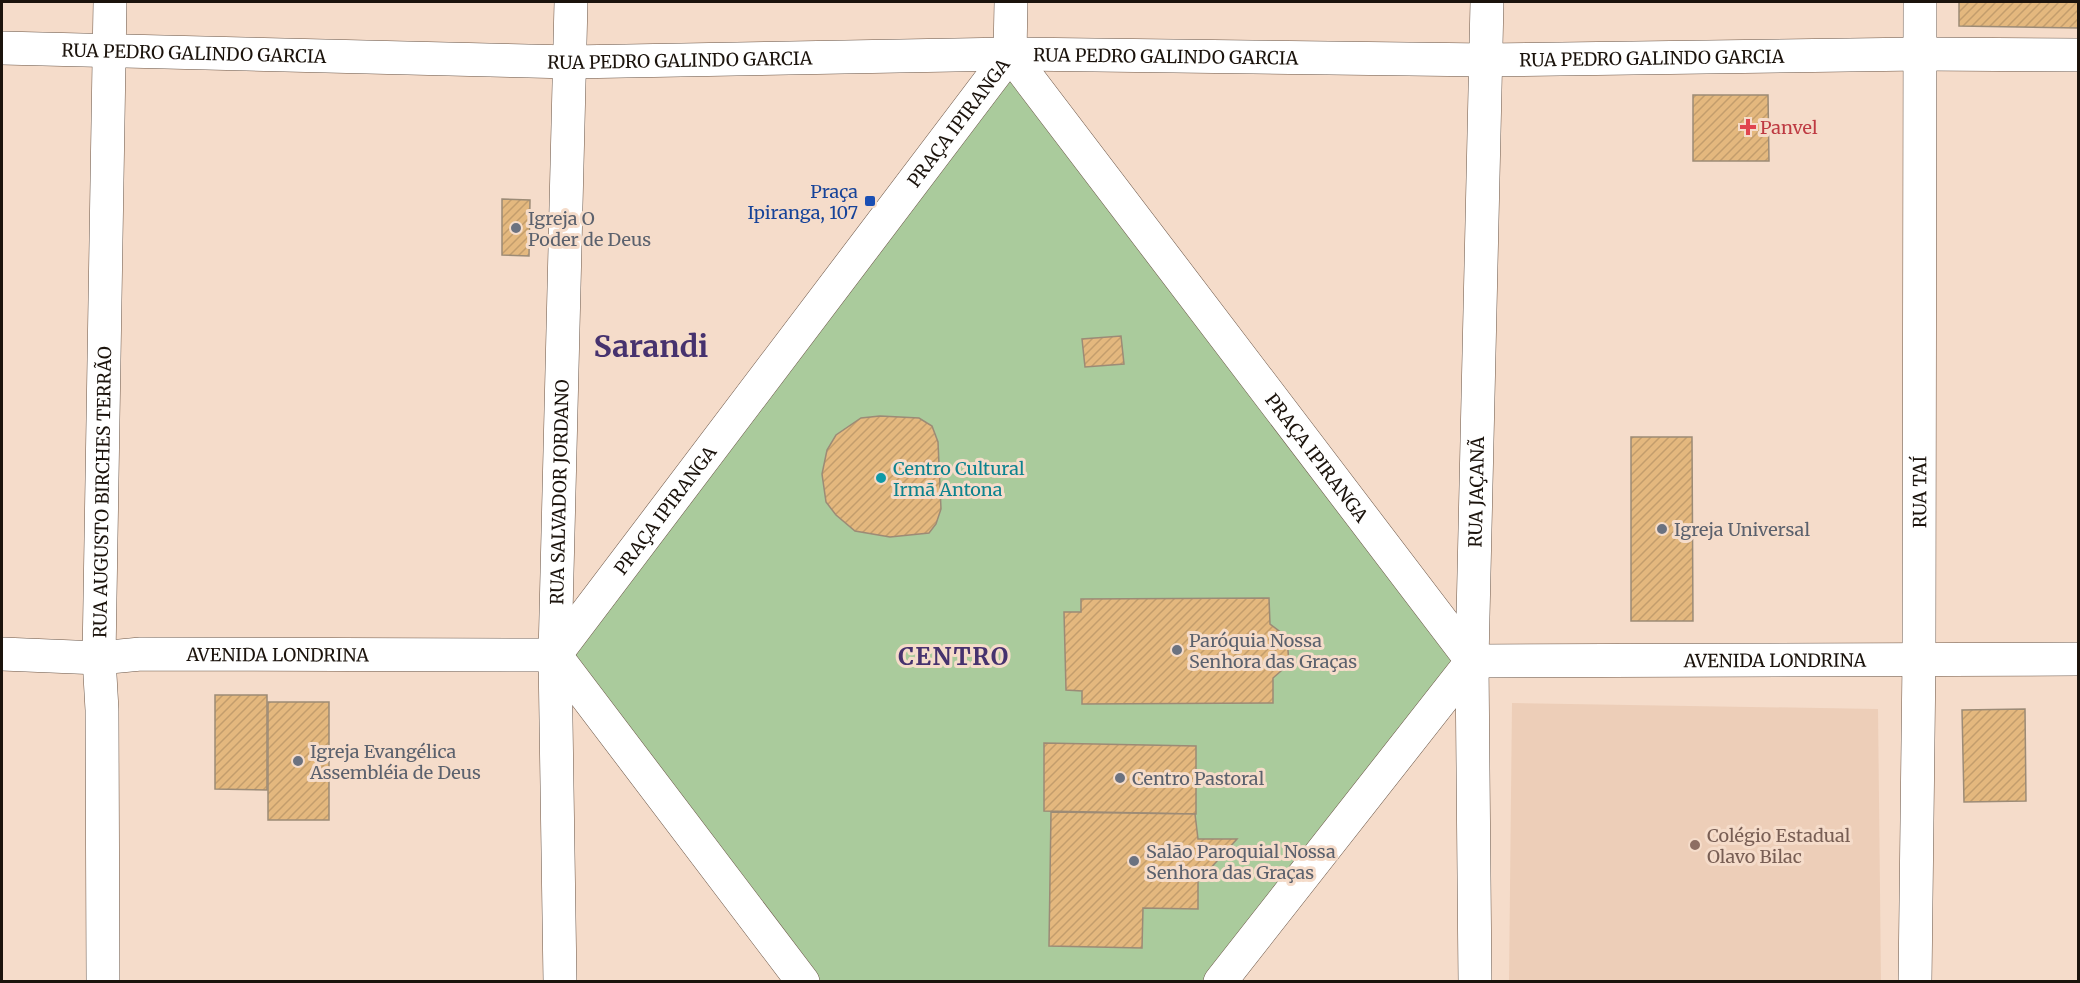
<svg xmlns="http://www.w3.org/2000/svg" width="2080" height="983" font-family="Merriweather,serif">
	<defs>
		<pattern id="building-hatch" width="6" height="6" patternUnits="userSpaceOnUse" patternTransform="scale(1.5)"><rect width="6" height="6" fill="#e4b87e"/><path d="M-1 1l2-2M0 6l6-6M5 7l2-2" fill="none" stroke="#c39d6c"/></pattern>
	</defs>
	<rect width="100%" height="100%" fill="#f5dcca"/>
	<!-- built -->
	<path fill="#edceb8" d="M 1512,703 L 1878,709 L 1881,981 L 1509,981 Z"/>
	<!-- green -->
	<path fill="#aacb9c" d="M 1010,54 L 1472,661 L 1220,981 L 803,982 L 555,655 Z"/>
	<!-- building -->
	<g fill="url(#building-hatch)" stroke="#9c8b76" stroke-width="1.5">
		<path d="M 1959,2 L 2078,2 L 2078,28 L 1959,26 Z"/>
		<path d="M 1693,95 L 1768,95 L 1769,161 L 1693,161 Z"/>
		<path d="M 502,199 L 530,200 L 529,256 L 502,255 Z"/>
		<path d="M 1121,336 L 1124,364 L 1085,367 L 1082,339 Z"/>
		<path d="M 880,416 L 919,418 L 932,426 L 938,442 L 941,509 L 936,524 L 929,533 L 890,537 L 855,531 L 836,515 L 826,502 L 822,474 L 827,450 L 836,435 L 861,418 Z"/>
		<path d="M 1631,437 L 1692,437 L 1693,621 L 1631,621 Z"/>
		<path d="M 1269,598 L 1270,624 L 1287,637 L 1289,664 L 1273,678 L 1273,703 L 1082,704 L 1082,691 L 1066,690 L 1064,612 L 1081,612 L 1081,599 Z"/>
		<path d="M 215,695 L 267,695 L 267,790 L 215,789 Z"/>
		<rect x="268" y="702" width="61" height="118"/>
		<path d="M 2025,709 L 2026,801 L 1964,802 L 1962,710 Z"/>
		<path d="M 1044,743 L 1196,746 L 1196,814 L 1044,811 Z"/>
		<path d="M 1051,812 L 1195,814 L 1198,839 L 1237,839 L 1198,882 L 1198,909 L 1143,908 L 1142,948 L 1049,946 Z"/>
	</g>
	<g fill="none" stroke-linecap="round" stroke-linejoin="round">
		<defs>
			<g id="minor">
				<path id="s1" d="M 2,48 L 571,62 L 1010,54 L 1487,60 L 1920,54 L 2078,55"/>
				<path id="s2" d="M 1010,54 L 1472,661"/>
				<path d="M 1010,54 L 1011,2"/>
				<path id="s3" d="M 2,654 L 99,658 L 141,654 L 555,655"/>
				<path id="s4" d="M 555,655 L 1010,54"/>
				<path d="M 555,655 L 803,982"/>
				<path id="s5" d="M 1472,661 L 2078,659"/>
				<path id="s6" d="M 103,982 L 102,710 L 99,658 L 110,2"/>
				<path id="s7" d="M 560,982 L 555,655 L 571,2"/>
				<path d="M 1220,982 L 1472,661"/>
				<path id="s8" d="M 1475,982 L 1472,661 L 1487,2"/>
				<path id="s9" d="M 1915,982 L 1919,660 L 1920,2"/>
			</g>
		</defs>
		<!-- minor casing -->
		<use href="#minor" stroke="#6a5546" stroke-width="34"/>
		<!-- minor -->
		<use href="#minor" stroke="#fff" stroke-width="33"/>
	</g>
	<!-- markers -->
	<path fill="#e0444e" stroke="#f5dcca" stroke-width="2" d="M1745 118h6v6h6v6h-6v6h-6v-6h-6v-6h6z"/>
	<rect fill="#1a4fb4" stroke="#f5dcca" stroke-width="2" x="864" y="195" width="12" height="12" rx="3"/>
	<g fill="#6b7280" stroke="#f5dcca" stroke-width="2">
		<circle cx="516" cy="228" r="6"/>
		<circle cx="1662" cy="529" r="6"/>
		<circle cx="1177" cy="650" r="6"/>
		<circle cx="298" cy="761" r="6"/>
		<circle cx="1120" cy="778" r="6"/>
		<circle cx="1134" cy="861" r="6"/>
	</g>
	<circle fill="#0f9aa8" stroke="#f5dcca" stroke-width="2" cx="881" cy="478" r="6"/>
	<circle fill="#8d6e63" stroke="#f5dcca" stroke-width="2" cx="1695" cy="845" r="6"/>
	<g text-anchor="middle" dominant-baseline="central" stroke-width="6" stroke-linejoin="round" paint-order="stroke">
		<!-- street labels -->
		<g font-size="18" fill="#1b130c" stroke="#f5dcca">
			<text stroke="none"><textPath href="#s1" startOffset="192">RUA PEDRO GALINDO GARCIA</textPath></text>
			<text stroke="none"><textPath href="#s1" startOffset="1164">RUA PEDRO GALINDO GARCIA</textPath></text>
			<text stroke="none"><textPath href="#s1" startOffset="1650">RUA PEDRO GALINDO GARCIA</textPath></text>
			<text stroke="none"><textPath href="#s1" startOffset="678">RUA PEDRO GALINDO GARCIA</textPath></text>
			<text stroke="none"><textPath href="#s4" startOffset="668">PRAÇA IPIRANGA</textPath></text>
			<text stroke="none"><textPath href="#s2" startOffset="507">PRAÇA IPIRANGA</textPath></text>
			<text stroke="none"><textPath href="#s7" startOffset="490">RUA SALVADOR JORDANO</textPath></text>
			<text stroke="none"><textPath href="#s8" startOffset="490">RUA JAÇANÃ</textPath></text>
			<text stroke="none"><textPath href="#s6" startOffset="490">RUA AUGUSTO BIRCHES TERRÃO</textPath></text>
			<text stroke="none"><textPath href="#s9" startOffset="490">RUA TAÍ</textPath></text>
			<text stroke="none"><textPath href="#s4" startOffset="182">PRAÇA IPIRANGA</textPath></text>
			<text stroke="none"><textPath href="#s3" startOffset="276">AVENIDA LONDRINA</textPath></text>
			<text stroke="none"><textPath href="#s5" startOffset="303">AVENIDA LONDRINA</textPath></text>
		</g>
		<!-- health labels -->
		<g font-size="18" fill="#be3a42" stroke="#f5dcca" text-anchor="start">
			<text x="1760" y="127">Panvel</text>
		</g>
		<!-- transit labels -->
		<g font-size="18" fill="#164399" stroke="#f5dcca" text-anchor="end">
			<text x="858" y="191">Praça<tspan x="858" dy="21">Ipiranga, 107</tspan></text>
		</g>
		<!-- worship labels -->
		<g font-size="18" fill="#5b616d" stroke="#f5dcca" text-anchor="start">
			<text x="528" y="218">Igreja O<tspan x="528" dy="21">Poder de Deus</tspan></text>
			<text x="1674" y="529">Igreja Universal</text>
			<text x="1189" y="640">Paróquia Nossa<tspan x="1189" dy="21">Senhora das Graças</tspan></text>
			<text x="310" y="751">Igreja Evangélica<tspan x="310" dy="21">Assembléia de Deus</tspan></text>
			<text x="1132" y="778">Centro Pastoral</text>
			<text x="1146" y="851">Salão Paroquial Nossa<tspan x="1146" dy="21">Senhora das Graças</tspan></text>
		</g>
		<!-- culture labels -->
		<g font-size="18" fill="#0d838f" stroke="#f5dcca" text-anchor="start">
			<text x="893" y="468">Centro Cultural<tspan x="893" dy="21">Irmã Antona</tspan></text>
		</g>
		<!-- education labels -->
		<g font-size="18" fill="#785e54" stroke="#f5dcca" text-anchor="start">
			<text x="1707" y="835">Colégio Estadual<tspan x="1707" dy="21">Olavo Bilac</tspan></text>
		</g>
		<!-- district labels -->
		<g font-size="24" font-weight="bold" letter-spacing="1.5" fill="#46326e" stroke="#f5dcca">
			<text x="954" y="656">CENTRO</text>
		</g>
		<!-- town labels -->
		<g font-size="30" font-weight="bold" fill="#46326e" stroke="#f5dcca">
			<text x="651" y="346">Sarandi</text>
		</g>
	</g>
	<!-- border -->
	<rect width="2080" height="983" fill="none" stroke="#1b130c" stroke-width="6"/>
</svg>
